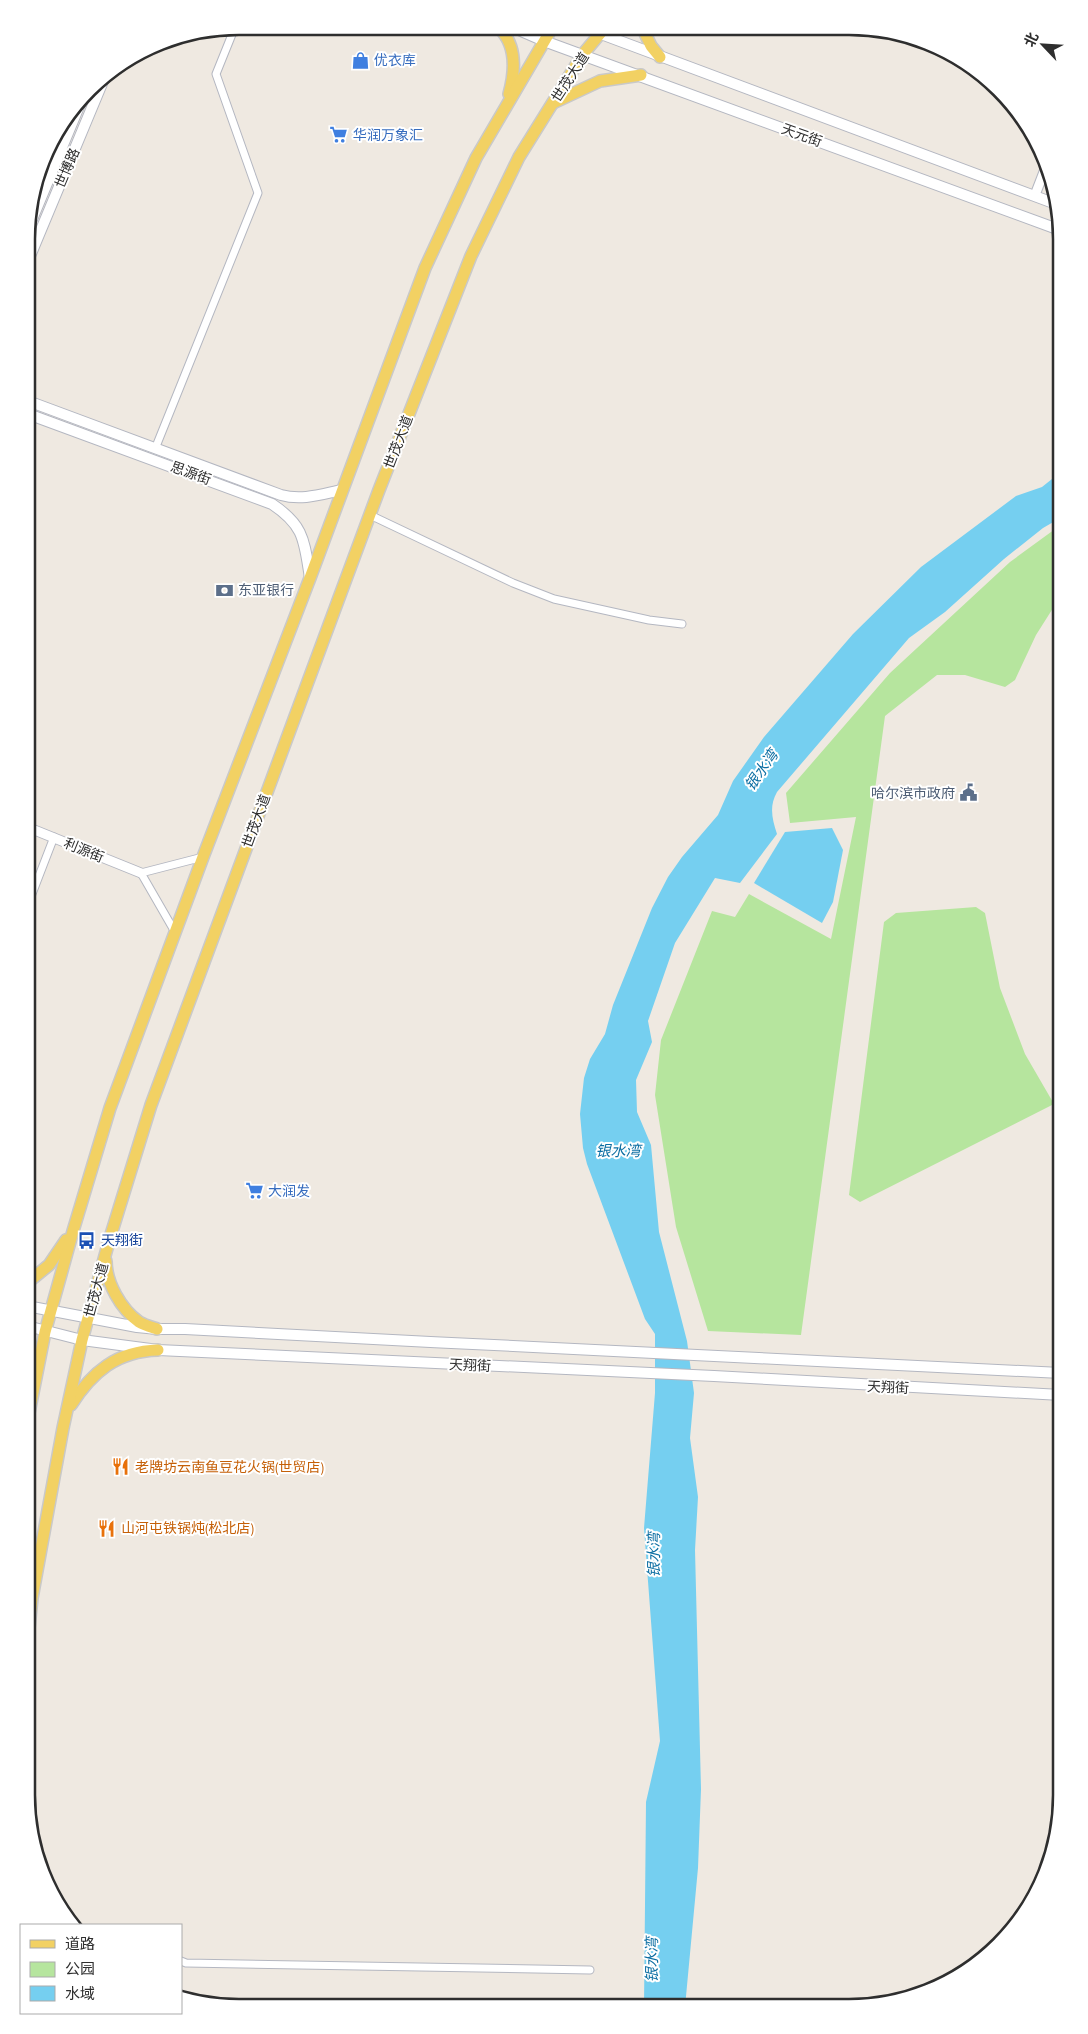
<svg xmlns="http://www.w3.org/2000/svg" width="1088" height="2034" font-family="'PT Sans Narrow','Noto Sans SC',sans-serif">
	<rect width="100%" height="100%" fill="#efe9e1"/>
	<!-- green -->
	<g fill="#b6e59e">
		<path d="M 1062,524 L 1062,594 L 1036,635 L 1015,680 L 1005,687 L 965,675 L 937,675 L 885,716 L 801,1335 L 708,1331 L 676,1227 L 655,1095 L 661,1040 L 712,911 L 735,917 L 749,894 L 831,939 L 856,817 L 790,823 L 786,793 L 890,673 L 1010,562 Z"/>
		<path d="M 976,907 L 985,913 L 1000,988 L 1025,1054 L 1054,1104 L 860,1202 L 849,1195 L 884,922 L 896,913 Z"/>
	</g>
	<!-- water -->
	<g fill="#75cff0">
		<path d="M 1062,471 L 1062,517 L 1043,528 L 1004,559 L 945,612 L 909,638 L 777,792 C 769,806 772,819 777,834 L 740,883 L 715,878 L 675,943 L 648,1021 L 652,1042 L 636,1080 L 637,1112 L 651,1145 L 659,1232 L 687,1341 L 694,1393 L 690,1438 L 698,1497 L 695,1550 L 701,1789 L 698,1868 L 685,2007 L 644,2007 L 646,1802 L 660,1741 L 644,1528 L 655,1393 L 655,1334 L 645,1319 L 587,1164 L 583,1148 L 580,1114 L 584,1078 L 590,1059 L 605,1034 L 613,1005 L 652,908 L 668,877 L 682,857 L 718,815 L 733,781 L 764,737 L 853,634 L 921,567 L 1016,496 L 1042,487 Z"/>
		<path d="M 832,828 L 843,850 L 833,902 L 822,923 L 754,883 L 785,832 Z"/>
	</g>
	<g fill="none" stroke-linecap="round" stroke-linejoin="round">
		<defs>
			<g id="minor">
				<path d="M 155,449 L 258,193 L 216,74 L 235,27"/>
				<path d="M 370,515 L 513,583 L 554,599 L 649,620 L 682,624"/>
				<path d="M 27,907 L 54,837"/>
				<path d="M 175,932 L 141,873 L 203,857"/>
				<path d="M 181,1961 L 186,1963 L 590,1970"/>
			</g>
			<g id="tertiary">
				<path d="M 1035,195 L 1047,164"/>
				<path d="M 27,827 L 141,873"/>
			</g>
			<g id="secondary">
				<path d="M 514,28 L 544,41 L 1060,230"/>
				<path d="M 585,28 L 1056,204"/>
				<path d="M 28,229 L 80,104"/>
				<path d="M 28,261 L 106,74"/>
				<path d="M 28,401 L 281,495 C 302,501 322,494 342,490"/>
				<path d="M 28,414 L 272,504 C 305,526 304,541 310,578"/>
				<path d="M 27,1306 L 137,1327 L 157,1329 L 185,1329 C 477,1344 769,1361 1061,1373"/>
				<path d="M 27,1326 L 82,1340 L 158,1350 L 714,1376 L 1061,1395"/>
			</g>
			<g id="primary">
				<path d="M 499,28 C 517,45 515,72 509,94"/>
				<path d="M 643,29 L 651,46 L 660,57"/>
				<path d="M 553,103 L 600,81 L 641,75"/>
				<path d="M 106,1261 C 106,1283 121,1309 139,1322 C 144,1325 151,1327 157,1329"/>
				<path d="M 27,1283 L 49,1265 L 66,1240"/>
				<path d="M 71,1405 C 92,1372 117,1351 158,1350"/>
				<path d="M 27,1423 L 45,1332 L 73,1231 L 110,1108 L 203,857 L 310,578 L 425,268 L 476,158 L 552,28"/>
				<path d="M 26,1657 L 32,1598 L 63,1428 L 82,1340 L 109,1241 L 151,1105 L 379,490 L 471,256 L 519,157 L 583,54 L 604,29"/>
			</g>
		</defs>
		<!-- minor casing -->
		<use href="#minor" stroke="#b4b7c1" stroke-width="9"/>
		<!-- tertiary casing -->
		<use href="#tertiary" stroke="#b4b7c1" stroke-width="11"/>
		<!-- secondary casing -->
		<use href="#secondary" stroke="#b4b7c1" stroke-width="12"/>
		<!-- primary casing -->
		<use href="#primary" stroke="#c9c9c9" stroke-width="14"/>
		<!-- minor -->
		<use href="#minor" stroke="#fff" stroke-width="7"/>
		<!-- tertiary -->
		<use href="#tertiary" stroke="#fff" stroke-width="9"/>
		<!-- secondary -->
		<use href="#secondary" stroke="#fff" stroke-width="10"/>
		<!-- primary -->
		<use href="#primary" stroke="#f2d163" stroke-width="11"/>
	</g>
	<!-- icons -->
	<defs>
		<symbol id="shop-bare" viewBox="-9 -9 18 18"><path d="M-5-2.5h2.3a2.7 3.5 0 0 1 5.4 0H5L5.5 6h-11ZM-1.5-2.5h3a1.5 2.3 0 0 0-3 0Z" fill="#3f7fe0" stroke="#fff" stroke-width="2.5" paint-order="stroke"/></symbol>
		<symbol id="supermarket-bare" viewBox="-9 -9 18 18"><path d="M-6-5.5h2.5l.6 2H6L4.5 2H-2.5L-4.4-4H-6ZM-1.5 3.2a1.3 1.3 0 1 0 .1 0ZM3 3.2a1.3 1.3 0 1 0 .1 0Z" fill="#3f7fe0" stroke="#fff" stroke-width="2.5" paint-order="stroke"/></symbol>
		<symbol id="bank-bare" viewBox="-9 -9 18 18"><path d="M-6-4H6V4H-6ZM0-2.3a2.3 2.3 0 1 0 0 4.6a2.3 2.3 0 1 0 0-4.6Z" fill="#5c6f8a" stroke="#fff" stroke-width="2.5" paint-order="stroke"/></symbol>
		<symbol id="civic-bare" viewBox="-9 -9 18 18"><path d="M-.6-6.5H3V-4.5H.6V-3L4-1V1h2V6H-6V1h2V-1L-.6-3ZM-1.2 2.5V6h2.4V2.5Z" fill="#5c6f8a" stroke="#fff" stroke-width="2.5" paint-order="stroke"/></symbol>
		<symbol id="bus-bare" viewBox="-9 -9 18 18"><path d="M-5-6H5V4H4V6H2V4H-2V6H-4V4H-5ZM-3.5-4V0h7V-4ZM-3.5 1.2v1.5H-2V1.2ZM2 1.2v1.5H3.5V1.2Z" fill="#1a4fb4" stroke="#fff" stroke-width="2.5" paint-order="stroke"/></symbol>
		<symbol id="restaurant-bare" viewBox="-9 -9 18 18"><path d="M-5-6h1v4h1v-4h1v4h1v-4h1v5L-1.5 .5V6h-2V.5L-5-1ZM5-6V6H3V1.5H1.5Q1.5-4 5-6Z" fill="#e8710a" stroke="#fff" stroke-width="2.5" paint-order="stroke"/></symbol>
	</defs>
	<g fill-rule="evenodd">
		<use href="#shop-bare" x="348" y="48" width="25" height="25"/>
		<use href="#supermarket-bare" x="326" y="122" width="25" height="25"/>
		<use href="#bank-bare" x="212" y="578" width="25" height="25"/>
		<use href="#civic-bare" x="956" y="780" width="25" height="25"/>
		<use href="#supermarket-bare" x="242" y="1178" width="25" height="25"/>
		<use href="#bus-bare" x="74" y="1228" width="25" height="25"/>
		<use href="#restaurant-bare" x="108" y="1454" width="25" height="25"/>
		<use href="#restaurant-bare" x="94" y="1516" width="25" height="25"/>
	</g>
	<g text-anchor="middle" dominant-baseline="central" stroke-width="4" stroke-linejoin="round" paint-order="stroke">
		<!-- shop labels -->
		<g font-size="14" fill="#366cbe" stroke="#fff" text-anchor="start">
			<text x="374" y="60">优衣库</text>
			<text x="353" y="135">华润万象汇</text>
			<text x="268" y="1191">大润发</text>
		</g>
		<!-- street labels -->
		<g font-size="14" fill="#2e2e2e" stroke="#fff">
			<text transform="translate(570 77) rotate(-57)">世茂大道</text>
			<text transform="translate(802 135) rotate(20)">天元街</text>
			<text transform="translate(67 168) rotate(-67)">世博路</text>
			<text transform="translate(398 442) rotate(-69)">世茂大道</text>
			<text transform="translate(191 473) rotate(20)">思源街</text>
			<text transform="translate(256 821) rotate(-70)">世茂大道</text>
			<text transform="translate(84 850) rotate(22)">利源街</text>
			<text transform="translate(96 1290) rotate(-75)">世茂大道</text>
			<text transform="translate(470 1365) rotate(3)">天翔街</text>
			<text transform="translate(888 1387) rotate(3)">天翔街</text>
		</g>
		<!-- service labels -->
		<g font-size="14" fill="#4e5e75" stroke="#fff" text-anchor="start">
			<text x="238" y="590">东亚银行</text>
			<text x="955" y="793" text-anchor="end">哈尔滨市政府</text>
		</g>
		<!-- transit labels -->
		<g font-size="14" fill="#164399" stroke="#fff" text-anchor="start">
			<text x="101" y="1240">天翔街</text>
		</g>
		<!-- food labels -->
		<g font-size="14" fill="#c56008" stroke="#fff" text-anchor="start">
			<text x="135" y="1467">老牌坊云南鱼豆花火锅(世贸店)</text>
			<text x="121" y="1528">山河屯铁锅炖(松北店)</text>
		</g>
		<!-- water labels -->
		<g font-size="15" font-style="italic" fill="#0d6fa3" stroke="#fff">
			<text transform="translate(761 770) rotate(-55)">银水湾</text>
			<text x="618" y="1150">银水湾</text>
			<text transform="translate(653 1555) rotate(-90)">银水湾</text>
			<text transform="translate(651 1960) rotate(-90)">银水湾</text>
		</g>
	</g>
	<!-- crop -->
	<path d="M0 0H1088V2034H0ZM239 35H849A204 204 0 0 1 1053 239V1795A204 204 0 0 1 849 1999H239A204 204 0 0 1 35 1795V239A204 204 0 0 1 239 35Z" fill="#fff" fill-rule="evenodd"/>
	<path fill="none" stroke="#2e2e2e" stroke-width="2.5" d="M239 35H849A204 204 0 0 1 1053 239V1795A204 204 0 0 1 849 1999H239A204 204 0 0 1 35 1795V239A204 204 0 0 1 239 35Z"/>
	<!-- legend -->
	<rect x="20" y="1924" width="162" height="90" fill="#ffffff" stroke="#ababab"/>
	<rect x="30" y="1940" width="25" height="8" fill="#f2d163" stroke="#ababab"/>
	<text x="65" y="1949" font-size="15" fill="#2e2e2e">道路</text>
	<rect x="30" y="1962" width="25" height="15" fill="#b6e59e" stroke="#ababab"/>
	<text x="65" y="1974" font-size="15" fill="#2e2e2e">公园</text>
	<rect x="30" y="1986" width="25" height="15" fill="#75cff0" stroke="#ababab"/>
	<text x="65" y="1999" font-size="15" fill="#2e2e2e">水域</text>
	<!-- north arrow -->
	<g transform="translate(1043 45) rotate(295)" stroke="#ffffff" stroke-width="4" paint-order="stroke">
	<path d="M0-4L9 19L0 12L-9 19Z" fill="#2e2e2e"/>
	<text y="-8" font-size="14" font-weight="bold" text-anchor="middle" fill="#2e2e2e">北</text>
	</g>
</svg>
